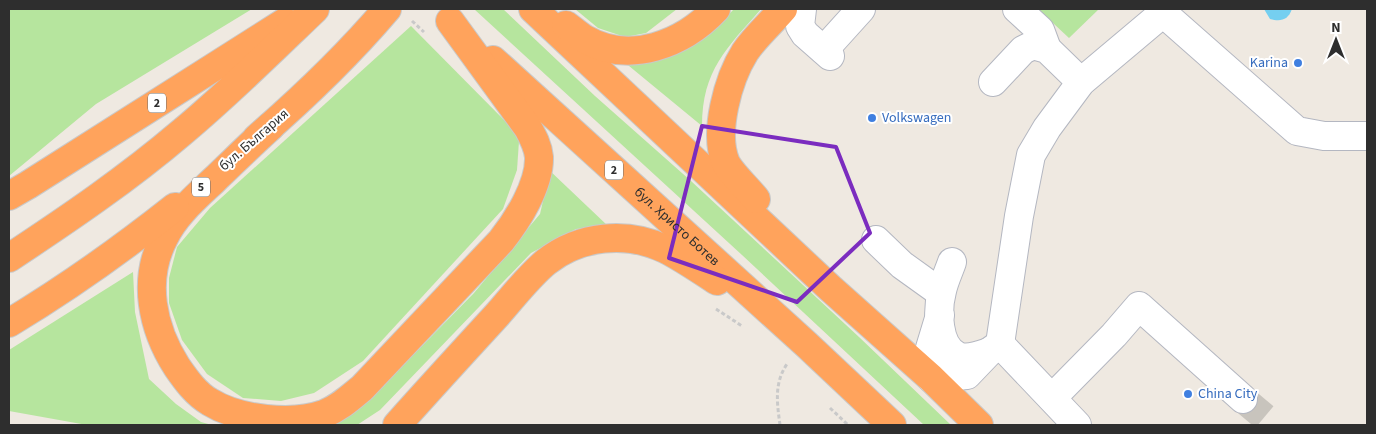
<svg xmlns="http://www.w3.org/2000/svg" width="1376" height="434" font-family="'Source Sans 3',sans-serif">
	<rect width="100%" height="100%" fill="#efe9e1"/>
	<!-- green -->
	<g fill="#b6e59e">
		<path d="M 9,9 L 252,9 L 96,104 L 9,176 Z"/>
		<path d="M 474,9 L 503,9 L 595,96 L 691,181 L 859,337 L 951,425 L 924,425 L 742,255 Z"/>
		<path d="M 575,9 L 677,9 L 646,33 L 625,37 L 598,28 Z"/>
		<path d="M 734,9 L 761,9 C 727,48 702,70 702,126 L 623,61 L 712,32 Z"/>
		<path d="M 1038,9 L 1099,9 L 1069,38 Z"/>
		<path d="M 411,26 L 510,126 L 519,141 L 517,170 L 503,209 L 363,361 L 314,393 L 281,401 L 243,398 L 207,374 L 182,340 L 169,303 L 169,278 L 177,247 L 210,208 Z"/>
		<path d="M 548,169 L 608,226 L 576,229 L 531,253 L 380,410 L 357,425 L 335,425 L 365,404 L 474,293 L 540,214 L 546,188 Z"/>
		<path d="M 133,272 L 135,312 L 149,379 L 176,404 L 201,422 L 212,425 L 87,425 L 9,411 L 9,350 Z"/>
	</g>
	<!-- water -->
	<path fill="#75cff0" d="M 1264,9 L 1292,9 C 1288,20 1281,22 1270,19 Z"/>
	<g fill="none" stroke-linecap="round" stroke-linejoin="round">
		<!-- minor-tunnel -->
		<path stroke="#c8c4bd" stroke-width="28" stroke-dasharray="28 14" stroke-linecap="butt" d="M 1243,399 L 1274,425"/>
		<defs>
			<g id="minor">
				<path d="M 802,9 L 800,26 L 805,34 L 830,56"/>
				<path d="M 1017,9 L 1040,30 L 1047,49"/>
				<path d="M 824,50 L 861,9"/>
				<path d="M 993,82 L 1023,50 L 1033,45 L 1047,49 L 1081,82"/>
				<path d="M 876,240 L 902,265 L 941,293"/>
				<path d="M 952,262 C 949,271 944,281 942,291 C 937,310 937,347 958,356 C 967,360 980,355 989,352"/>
				<path d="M 940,315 L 930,348 L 931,378 L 967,375 L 989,352 L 1000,344 L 1077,425"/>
				<path d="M 1000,344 L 1019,216 L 1031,155 L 1047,128 L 1081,82 L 1163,13 L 1297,131 L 1324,136 L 1367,136"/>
				<path d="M 1052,398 L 1114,335 L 1139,306 L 1243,399"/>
			</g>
			<g id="highway">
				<path d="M 533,9 L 830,288 L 931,378 L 979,425"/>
				<path d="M 566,25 C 572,29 578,35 585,39 C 630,65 683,44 716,9"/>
				<path id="s1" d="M 493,60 L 807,345 L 892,425"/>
				<path d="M 271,126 C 251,144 232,163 213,181 C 195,198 175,215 164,238 C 142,280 152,328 177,367 C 186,380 196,394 210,402 C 239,420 293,425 324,414 C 339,408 350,398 362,388 L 501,241 C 517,221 540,185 539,157 C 538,146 533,137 528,128 L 450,21"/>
				<path d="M 257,138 C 303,98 348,55 387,9"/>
				<path d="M 9,196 L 28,185 L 285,22"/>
				<path d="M 756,199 C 748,189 731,173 726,163 C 713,133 728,79 745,52 C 755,37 771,23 783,9"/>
				<path d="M 9,258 C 68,219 127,179 181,133 C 228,94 271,51 315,9"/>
				<path d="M 9,323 C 67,288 122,249 175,207"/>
				<path d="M 397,425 C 430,388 463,352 497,315 C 513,297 528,277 546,262 C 580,235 627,231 665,249 C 683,258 700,270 717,281"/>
			</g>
		</defs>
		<!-- minor casing -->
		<use href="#minor" stroke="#b4b7c1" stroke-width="30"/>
		<!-- highway casing -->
		<use href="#highway" stroke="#c9c9c9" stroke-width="30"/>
		<!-- path -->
		<g stroke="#c9c9c9" stroke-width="3" stroke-dasharray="4 2.5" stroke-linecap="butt">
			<path d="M 412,21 L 424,32"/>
			<path d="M 716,309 L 742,326"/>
			<path d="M 830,408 L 848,425"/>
			<path d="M 780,425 C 777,403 774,383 787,364"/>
		</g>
		<!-- minor -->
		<use href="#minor" stroke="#fff" stroke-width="28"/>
		<!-- highway -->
		<use href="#highway" stroke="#ffa35c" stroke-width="28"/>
	</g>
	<!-- marked area -->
	<path fill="none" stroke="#7b2cbf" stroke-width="4" stroke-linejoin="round" d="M 702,126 L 836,147 L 870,233 L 797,302 L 669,258 Z"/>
	<!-- markers -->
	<g fill="#3f7fe0" stroke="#fff" stroke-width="2">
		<circle cx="1298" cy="63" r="5"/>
		<circle cx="872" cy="118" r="5"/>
		<circle cx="1188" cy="394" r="5"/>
	</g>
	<g text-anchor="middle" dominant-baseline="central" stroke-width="4" stroke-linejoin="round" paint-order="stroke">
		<!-- shield labels -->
		<g fill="#fff" stroke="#6d6d6d" stroke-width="1">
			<rect x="148" y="93.5" width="18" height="19" rx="4"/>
			<rect x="605" y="160.5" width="18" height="19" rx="4"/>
			<rect x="192" y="177.5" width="18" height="19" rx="4"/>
		</g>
		<g font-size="12" font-weight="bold" fill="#2e2e2e">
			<text x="157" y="103">2</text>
			<text x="614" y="170">2</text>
			<text x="201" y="187">5</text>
		</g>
		<!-- shop labels -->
		<g font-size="14" fill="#366cbe" stroke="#fff" text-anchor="start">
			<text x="1288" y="63" text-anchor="end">Karina</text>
			<text x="882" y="118">Volkswagen</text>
			<text x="1198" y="394">China City</text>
		</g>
		<!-- street labels -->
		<g font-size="14" fill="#2e2e2e" stroke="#fff">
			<text transform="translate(254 140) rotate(-41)">бул. България</text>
			<text stroke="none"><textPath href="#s1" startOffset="248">бул. Христо Ботев</textPath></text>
		</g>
	</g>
	<!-- border -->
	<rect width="1376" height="434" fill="none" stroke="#2e2e2e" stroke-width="20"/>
	<!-- north arrow -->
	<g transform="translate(1336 40)" stroke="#ffffff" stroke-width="4" paint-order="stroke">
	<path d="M0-4L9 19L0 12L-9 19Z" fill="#2e2e2e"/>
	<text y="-8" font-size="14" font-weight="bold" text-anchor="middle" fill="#2e2e2e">N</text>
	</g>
</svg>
